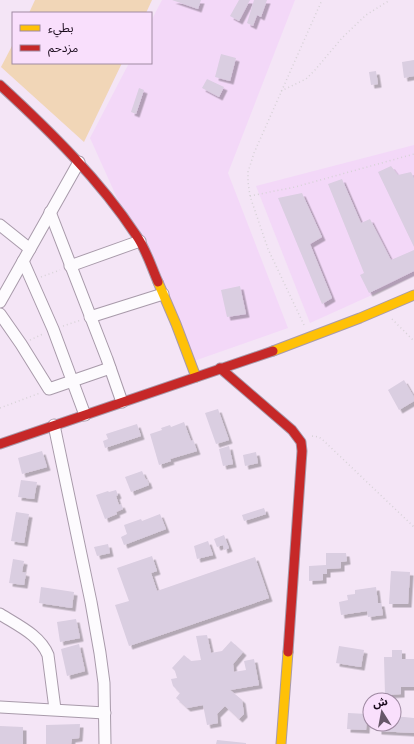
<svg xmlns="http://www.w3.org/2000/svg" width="414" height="744" font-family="'Varela Round','Noto Sans Arabic',sans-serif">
	<defs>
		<filter id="shadow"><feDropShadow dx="3.5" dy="3.5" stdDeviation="0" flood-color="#0004"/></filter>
	</defs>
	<rect width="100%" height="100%" fill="#f4e5f6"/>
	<!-- built -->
	<g fill="#f3d8f8">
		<path d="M 162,0 L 295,0 L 228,173 L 288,328 L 191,362 L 90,138 L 129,63 L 151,63 L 151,21 Z"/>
		<path d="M 414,145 L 414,276 L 310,323 L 256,186 Z"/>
	</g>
	<!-- green -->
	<g fill="#f1d6b7">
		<path d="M 35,0 L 152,0 L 146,13 L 29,13 Z"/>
		<path d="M 13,44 L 13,63 L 122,63 L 84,142 L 1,67 Z"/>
	</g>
	<!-- building -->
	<g fill="#dacee1" filter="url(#shadow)">
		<path d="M 172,0 L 201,0 L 198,9 Z"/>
		<path d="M 239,0 L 250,0 L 239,21 L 230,16 Z"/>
		<path d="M 254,0 L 267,0 L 261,17 L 257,15 L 253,26 L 247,23 Z"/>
		<path d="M 221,54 L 236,58 L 230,81 L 215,77 Z"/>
		<path d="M 414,60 L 414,76 L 404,78 L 402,62 Z"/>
		<path d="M 376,71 L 378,84 L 371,85 L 369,72 Z"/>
		<path d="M 207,79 L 224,87 L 219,97 L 202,88 Z"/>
		<path d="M 139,88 L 144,90 L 136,114 L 131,112 Z"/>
		<path d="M 391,166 L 398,175 L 411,172 L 414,178 L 414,247 L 378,172 Z"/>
		<path d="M 342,179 L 361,223 L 370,219 L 391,260 L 414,250 L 414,271 L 369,293 L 360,275 L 364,273 L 328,184 Z"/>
		<path d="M 302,193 L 322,237 L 310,244 L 332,298 L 322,304 L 278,198 Z"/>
		<path d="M 240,286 L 246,314 L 227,317 L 221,290 Z"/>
		<path d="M 404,380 L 414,397 L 414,401 L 399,410 L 388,390 Z"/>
		<path d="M 218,409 L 229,440 L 216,444 L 205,413 Z"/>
		<path d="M 184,422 L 191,441 L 193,440 L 197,451 L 170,459 L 171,461 L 159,465 L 150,434 L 162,430 L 161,428 L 170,425 L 171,427 Z"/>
		<path d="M 137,424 L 141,436 L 105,448 L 103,441 L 108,439 L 106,434 Z"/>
		<path d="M 229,446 L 233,464 L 223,466 L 219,449 Z"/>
		<path d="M 42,451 L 47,467 L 22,474 L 18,458 Z"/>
		<path d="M 256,452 L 258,463 L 245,466 L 243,455 Z"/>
		<path d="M 142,471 L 146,480 L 147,479 L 149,485 L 131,492 L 125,477 Z"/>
		<path d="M 21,480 L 37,482 L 34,499 L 18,497 Z"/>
		<path d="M 116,490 L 118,495 L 116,496 L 119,505 L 121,504 L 123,509 L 116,512 L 117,514 L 105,519 L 96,495 L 108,491 L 109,492 Z"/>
		<path d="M 264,508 L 266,514 L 244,521 L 242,515 Z"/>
		<path d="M 16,512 L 29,514 L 24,543 L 11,541 Z"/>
		<path d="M 160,514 L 166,529 L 124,545 L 121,537 L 127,534 L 124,525 L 141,519 L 142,521 Z"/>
		<path d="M 224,535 L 229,548 L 224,550 L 223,545 L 217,547 L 214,539 Z"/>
		<path d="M 208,541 L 213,555 L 197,559 L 194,546 Z"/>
		<path d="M 108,544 L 110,553 L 97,556 L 94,547 Z"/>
		<path d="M 326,553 L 346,553 L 347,561 L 341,562 L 341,568 L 327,569 L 327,574 L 323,574 L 323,580 L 309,581 L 309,566 L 326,565 Z"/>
		<path d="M 152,556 L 157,571 L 151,573 L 157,591 L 255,557 L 269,598 L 129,646 L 115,605 L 129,601 L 117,568 Z"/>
		<path d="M 13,559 L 24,561 L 22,572 L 26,573 L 24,585 L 9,583 Z"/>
		<path d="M 391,571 L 410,572 L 408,604 L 389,604 Z"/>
		<path d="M 41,587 L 74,592 L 72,608 L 39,603 Z"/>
		<path d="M 376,587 L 378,603 L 381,603 L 383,615 L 368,617 L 367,611 L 341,615 L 339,602 L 348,600 L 347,595 L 355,594 L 355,590 Z"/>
		<path d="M 76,619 L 80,638 L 60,642 L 57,622 Z"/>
		<path d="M 207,635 L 211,653 L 222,651 L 231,641 L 243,652 L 233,664 L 234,672 L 246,670 L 244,661 L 254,659 L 259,685 L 230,690 L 242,700 L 244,714 L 239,719 L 225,706 L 217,714 L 218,723 L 207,725 L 203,705 L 187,708 L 176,698 L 180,693 L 173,686 L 171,679 L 177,678 L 175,671 L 172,668 L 184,655 L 191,661 L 201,660 L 196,636 Z"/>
		<path d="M 79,644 L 85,671 L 67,676 L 61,649 Z"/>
		<path d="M 339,646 L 364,650 L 361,667 L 336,663 Z"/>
		<path d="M 392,650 L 402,650 L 402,659 L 414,659 L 414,687 L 401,687 L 401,694 L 385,695 L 384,657 L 392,657 Z"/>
		<path d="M 348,713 L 367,714 L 366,730 L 347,729 Z"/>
		<path d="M 394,716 L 414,718 L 414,733 L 378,731 L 378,724 L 394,724 Z"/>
		<path d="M 80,724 L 79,738 L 72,739 L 71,744 L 46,744 L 46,725 Z"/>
		<path d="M 0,726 L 23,727 L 23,744 L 0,744 Z"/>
		<path d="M 217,740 L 246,743 L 246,744 L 216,744 Z"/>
	</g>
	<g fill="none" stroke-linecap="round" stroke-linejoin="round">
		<defs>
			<g id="street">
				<path d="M 50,212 L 107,359 L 122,402"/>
				<path d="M 0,225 L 30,249"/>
				<path d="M 23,261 L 53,329 L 85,415"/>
				<path d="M 70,266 L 140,241"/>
				<path d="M 0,302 L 79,162"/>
				<path d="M 0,314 L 21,344 L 49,389 L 110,368"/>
				<path d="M 90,317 L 163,294"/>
				<path d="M 54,425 L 91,602 L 100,653 L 104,683 L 105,744"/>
				<path d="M 0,614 C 17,625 40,635 48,655 L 55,709"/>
				<path d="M 0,707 L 105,713"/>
			</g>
			<g id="slow">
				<path d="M 158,282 L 176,324 L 196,377"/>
				<path d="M 273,351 L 360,318 L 414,295"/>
				<path d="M 281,744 L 288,652"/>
			</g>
			<g id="jam">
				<path d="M 0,85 C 50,131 99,179 136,235 C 146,249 151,266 158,282"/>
				<path d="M 220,368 L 292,430 L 301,442 L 302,451 L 288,652"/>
				<path d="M 0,444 L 273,351"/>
			</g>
		</defs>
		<!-- street casing -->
		<use href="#street" stroke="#a89aaa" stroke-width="13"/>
		<!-- slow casing -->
		<use href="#slow" stroke="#a89aaa" stroke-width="11"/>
		<!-- jam casing -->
		<use href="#jam" stroke="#a89aaa" stroke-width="11"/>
		<!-- path -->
		<g stroke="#d7d2d7" stroke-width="1.5" stroke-dasharray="1 3" stroke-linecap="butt">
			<path d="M 281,91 L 306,79 L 315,70 L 342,38 L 366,15 L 390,0"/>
			<path d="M 250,196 L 295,187 L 414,154"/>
			<path d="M 41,277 L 60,270"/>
			<path d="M 392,319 L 414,341"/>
			<path d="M 304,325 L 268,249 L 250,196 L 248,182 L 248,172 L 254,153 L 322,0"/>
			<path d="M 63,326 L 81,320"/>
			<path d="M 30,340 L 43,334"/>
			<path d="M 0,408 L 40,393"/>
			<path d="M 312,436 L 319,437 L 324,441 L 414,527"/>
		</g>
		<!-- street -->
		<use href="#street" stroke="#fdfbfe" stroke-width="11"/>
		<!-- slow -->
		<use href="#slow" stroke="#ffc107" stroke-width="9"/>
		<!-- jam -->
		<use href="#jam" stroke="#c62828" stroke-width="9"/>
	</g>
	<!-- legend -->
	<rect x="12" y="12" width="140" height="52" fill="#f9dffc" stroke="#9f8aa2"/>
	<rect x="20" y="25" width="20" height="6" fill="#ffc107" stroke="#9f8aa2"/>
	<text x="48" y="32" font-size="12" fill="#190a1b">بطيء</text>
	<rect x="20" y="45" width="20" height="6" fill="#c62828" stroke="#9f8aa2"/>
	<text x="48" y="52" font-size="12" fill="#190a1b">مزدحم</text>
	<!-- north arrow -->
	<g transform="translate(382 712) rotate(349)"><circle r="19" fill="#f9dffc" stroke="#9f8aa2"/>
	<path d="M0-3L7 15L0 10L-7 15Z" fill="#665768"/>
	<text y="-6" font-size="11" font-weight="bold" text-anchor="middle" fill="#190a1b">ش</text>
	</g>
</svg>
